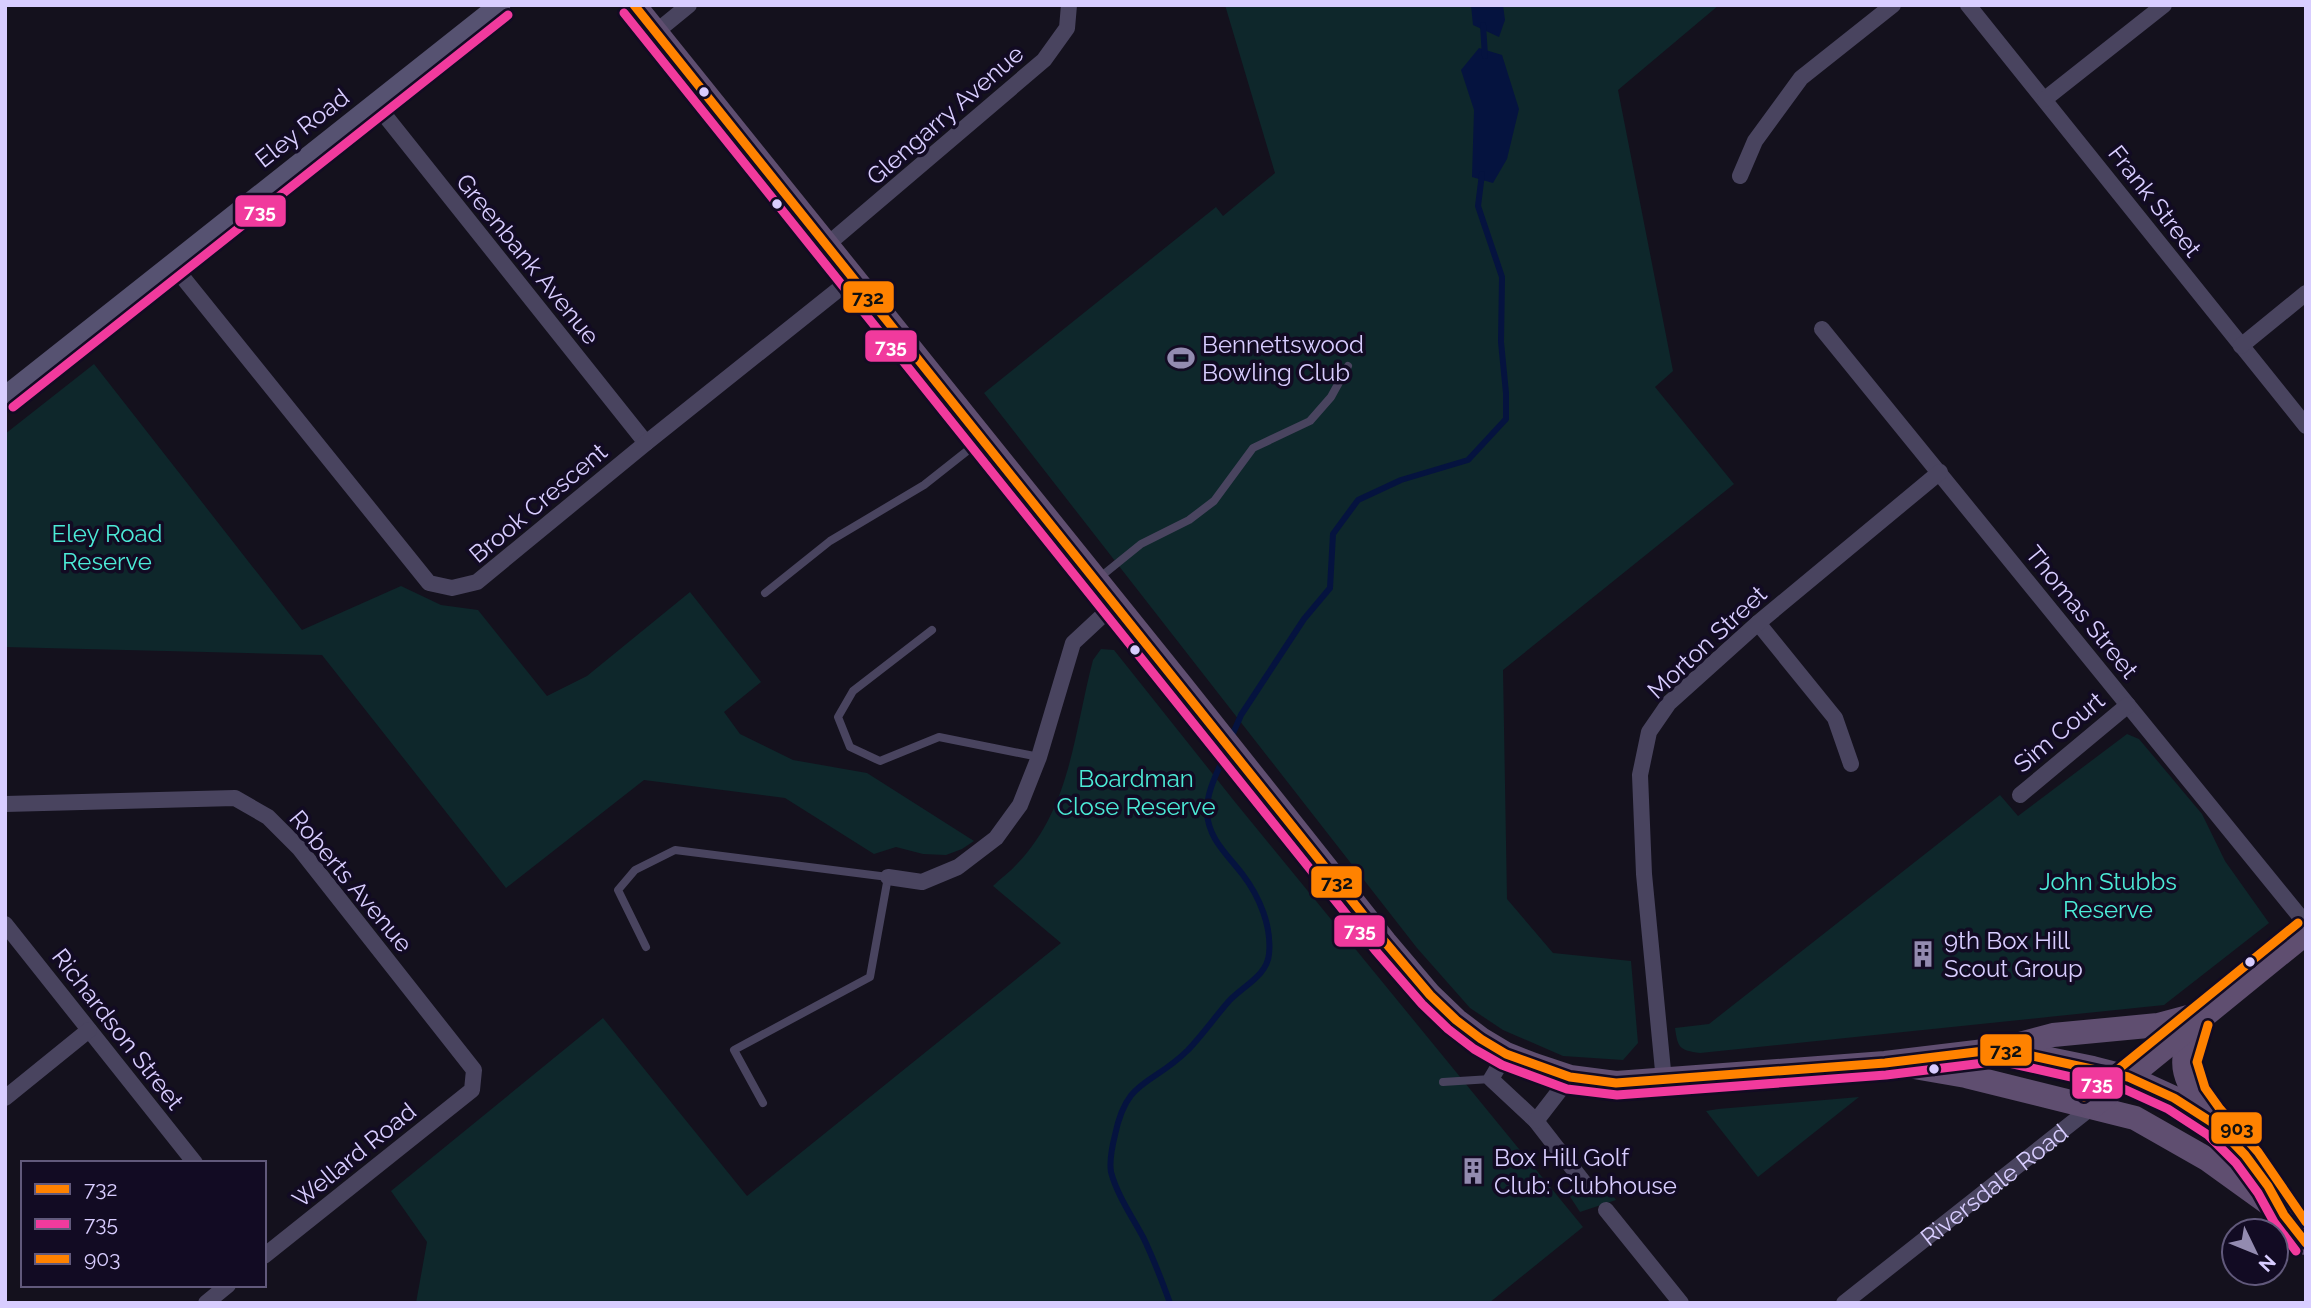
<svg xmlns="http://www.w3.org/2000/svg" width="2311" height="1308" font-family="Raleway,sans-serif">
	<rect width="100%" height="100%" fill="#14111d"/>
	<!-- green -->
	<g fill="#0e272b">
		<path d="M 1225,5 L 1719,5 L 1618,90 L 1673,371 L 1655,387 L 1734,484 L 1503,670 L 1507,899 L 1553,953 L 1631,961 L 1638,1043 L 1623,1060 L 1563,1056 L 1503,1030 L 1470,1008 L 1417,948 L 984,393 L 1216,207 L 1223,216 L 1275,173 Z"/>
		<path d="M 94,364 L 302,630 L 401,586 L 441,605 L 478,610 L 547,696 L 587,676 L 690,592 L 761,682 L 724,712 L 740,734 L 793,760 L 867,773 L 974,841 L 962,849 L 946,855 L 923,854 L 896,847 L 874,854 L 785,798 L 644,780 L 506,888 L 322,655 L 5,647 L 5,434 Z"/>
		<path d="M 1101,649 L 1114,650 L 1235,802 L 1583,1227 L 1489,1303 L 416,1303 L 427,1242 L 391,1191 L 603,1018 L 747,1196 L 1061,943 L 993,886 C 1001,878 1010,872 1017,864 C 1071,808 1074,732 1093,660 Z"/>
		<path d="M 2127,734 L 2139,739 L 2202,814 L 2225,861 L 2269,923 L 2164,1005 L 1700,1053 C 1679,1050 1678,1048 1675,1028 L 1709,1024 L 2000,795 L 2018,816 Z"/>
		<path d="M 1859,1097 L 1758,1177 L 1706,1111 L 1718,1109 Z"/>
		<path d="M 1607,1188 L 1616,1200 L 1580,1212 L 1569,1195 Z"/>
	</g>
	<!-- water -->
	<g fill="#05133f">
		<path d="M 1471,5 L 1503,5 L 1505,20 L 1499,37 L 1473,25 Z"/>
		<path d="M 1479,48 L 1502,55 L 1519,109 L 1507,159 L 1493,183 L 1472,177 L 1474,110 L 1461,70 Z"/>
	</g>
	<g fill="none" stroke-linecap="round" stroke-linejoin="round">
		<!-- stream -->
		<g stroke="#05133f" stroke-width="6">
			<path d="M 1483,25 L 1485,56"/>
			<path d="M 1231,738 L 1241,715 L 1304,619 L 1330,588 L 1333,534 L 1358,500 L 1401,480 L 1468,460 L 1506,419 L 1506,393 L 1501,342 L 1502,277 L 1478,206 L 1482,174"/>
			<path d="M 1170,1303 C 1162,1281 1154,1260 1144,1239 C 1133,1218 1117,1195 1111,1172 C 1109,1160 1112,1147 1115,1135 C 1127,1077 1152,1086 1188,1050 C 1203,1034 1215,1017 1229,1001 C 1243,986 1267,976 1269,954 C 1272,926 1259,896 1243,875 C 1228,855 1208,839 1207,812 C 1206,791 1219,770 1226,751"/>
		</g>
		<!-- service -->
		<g stroke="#49445f" stroke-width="8">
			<path d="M 1099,578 L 1141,544 L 1189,520 L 1214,501 L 1253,448 L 1310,421 L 1331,397 L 1348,366"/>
			<path d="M 765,593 L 830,541 L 924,485 L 981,440"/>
			<path d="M 932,630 L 853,691 L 838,717 L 850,747 L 880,761 L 939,737 L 1039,757"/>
			<path d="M 646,947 L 618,890 L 635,870 L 675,850 L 888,877 L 870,977 L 734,1050 L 763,1103"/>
			<path d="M 1443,1082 L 1491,1079"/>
		</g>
		<!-- minor -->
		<g stroke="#49445f" stroke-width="16">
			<path d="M 1968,5 L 2306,426"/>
			<path d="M 656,32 L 689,5"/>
			<path d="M 2045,99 L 2164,5"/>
			<path d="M 375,103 L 646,443"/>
			<path d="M 1740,176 L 1755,141 L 1801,78 L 1893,5"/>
			<path d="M 828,244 L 1044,60 L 1067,28 L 1069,5"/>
			<path d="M 172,264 L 429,583 L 452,588 L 477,582 L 646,443 L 854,277"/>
			<path d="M 1822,329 L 2306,924"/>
			<path d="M 2241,346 L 2306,293"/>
			<path d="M 1758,623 L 1835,718 L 1851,764"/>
			<path d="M 2020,795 L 2128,705"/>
			<path d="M 5,804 L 235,798 L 268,817 L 299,848 L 474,1070 L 472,1090 L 264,1256"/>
			<path d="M 888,877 L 922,882 L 958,867 L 996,838 L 1020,805 L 1039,757 L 1073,643 L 1116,603"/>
			<path d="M 5,924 L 195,1163"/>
			<path d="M 1506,1054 L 1491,1079 L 1536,1121 L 1588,1188"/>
			<path d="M 1664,1081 L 1644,874 L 1640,775 L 1649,732 L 1669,703 L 1758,623 L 1940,472"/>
			<path d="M 5,1098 L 89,1030"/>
			<path d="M 1536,1121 L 1570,1077"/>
			<path d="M 1606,1210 L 1681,1303"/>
			<path d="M 206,1303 L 228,1285"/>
			<path id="s1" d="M 1844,1303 L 2092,1107"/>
		</g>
		<!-- secondary -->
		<path stroke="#565271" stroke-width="21" d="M 5,397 L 500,5"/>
		<!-- primary -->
		<g stroke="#5f4e70" stroke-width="24">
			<path d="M 634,5 L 1181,685 L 1385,942 L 1430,995 L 1456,1020 L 1481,1039 L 1506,1054 L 1534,1065 L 1570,1077 L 1616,1083 L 1885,1063 L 2001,1049 L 2093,1068 L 2128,1077 L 2174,1098 L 2216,1125 L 2245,1155 L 2268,1186 L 2284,1215 L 2306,1243"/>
			<path d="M 2196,1022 C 2192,1033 2187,1044 2185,1055 C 2180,1078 2199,1099 2211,1117"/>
			<path d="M 2008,1047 L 2053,1035 L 2158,1025 L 2199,1014"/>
			<path d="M 1914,1067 L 1966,1076 L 2135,1118 L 2207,1159 L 2275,1208"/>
			<path d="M 2092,1107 L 2306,933"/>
		</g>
		<defs>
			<path id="bus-1" d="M 634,5 L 1385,942 L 1430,995 L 1456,1020 L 1481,1039 L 1506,1054 L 1570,1077 L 1616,1083 L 1885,1063 L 2001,1049 L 2128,1077 L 2174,1098 L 2216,1125 L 2245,1155 L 2268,1186 L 2284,1215 L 2306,1243"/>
			<g id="bus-2">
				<path d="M 624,13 L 1375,950 L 1422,1004 L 1448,1029 L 1474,1049 L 1502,1065 L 1567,1089 L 1617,1095 L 1886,1075 L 2000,1061 L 2124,1089 L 2168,1109 L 2208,1135 L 2236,1163 L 2258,1193 L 2274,1222 L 2296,1251"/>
				<path d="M 13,407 L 508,15"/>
			</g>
			<g id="bus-3">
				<path d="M 2208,1025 L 2197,1062 L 2205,1088 L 2220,1109 L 2258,1152 L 2306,1222"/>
				<path d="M 2084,1097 L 2298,923"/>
			</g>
		</defs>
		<!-- bus-1 casing -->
		<use href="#bus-1" stroke="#120b23" stroke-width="14"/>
		<!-- bus-2 casing -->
		<use href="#bus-2" stroke="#120b23" stroke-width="14"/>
		<!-- bus-3 casing -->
		<use href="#bus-3" stroke="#120b23" stroke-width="14"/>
		<!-- bus-1 -->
		<use href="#bus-1" stroke="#ff8200" stroke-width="9"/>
		<!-- bus-2 -->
		<use href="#bus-2" stroke="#f13a9d" stroke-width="9"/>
		<!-- bus-3 -->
		<use href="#bus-3" stroke="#ff8200" stroke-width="9"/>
	</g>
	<!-- icons -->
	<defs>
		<symbol id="stadium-bare" viewBox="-9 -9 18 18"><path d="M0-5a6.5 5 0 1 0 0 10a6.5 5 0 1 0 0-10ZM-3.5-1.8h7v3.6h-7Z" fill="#938bb0" stroke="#120b23" stroke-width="2.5" paint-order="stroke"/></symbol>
		<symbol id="building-bare" viewBox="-9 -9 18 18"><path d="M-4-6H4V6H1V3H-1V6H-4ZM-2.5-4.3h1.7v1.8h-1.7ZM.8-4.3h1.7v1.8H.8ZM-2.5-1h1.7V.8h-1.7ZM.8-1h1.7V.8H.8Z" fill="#938bb0" stroke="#120b23" stroke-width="2.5" paint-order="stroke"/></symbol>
	</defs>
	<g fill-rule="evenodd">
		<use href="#stadium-bare" x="1162" y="339" width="38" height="38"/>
		<use href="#building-bare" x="1904" y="935" width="38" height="38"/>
		<use href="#building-bare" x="1454" y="1152" width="38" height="38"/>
	</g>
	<!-- markers -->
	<g fill="#d8cdff" stroke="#120b23" stroke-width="2.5">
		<circle cx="704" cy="92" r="6"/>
		<circle cx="777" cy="204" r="6"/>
		<circle cx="1135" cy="650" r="6"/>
		<circle cx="2250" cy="962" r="6"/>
		<circle cx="1934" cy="1069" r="6"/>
	</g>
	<g text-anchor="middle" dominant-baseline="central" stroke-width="7" stroke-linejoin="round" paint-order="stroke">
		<!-- street labels -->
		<g font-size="24" fill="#d8cdff" stroke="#120b23">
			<text transform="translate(945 115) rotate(-41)">Glengarry Avenue</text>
			<text transform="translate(302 128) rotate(-38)">Eley Road</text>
			<text transform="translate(2155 201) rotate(52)">Frank Street</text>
			<text transform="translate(528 259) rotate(51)">Greenbank Avenue</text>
			<text transform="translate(538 503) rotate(-40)">Brook Crescent</text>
			<text transform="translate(2082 612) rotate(51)">Thomas Street</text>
			<text transform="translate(1707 642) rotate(-43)">Morton Street</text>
			<text transform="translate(2059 732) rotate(-40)">Sim Court</text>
			<text transform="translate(351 881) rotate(50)">Roberts Avenue</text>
			<text transform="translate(118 1029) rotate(52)">Richardson Street</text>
			<text transform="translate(354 1155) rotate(-39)">Wellard Road</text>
			<text stroke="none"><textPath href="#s1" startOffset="191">Riversdale Road</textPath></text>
		</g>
		<!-- poi labels -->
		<g font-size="24" fill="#d8cdff" stroke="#120b23" text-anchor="start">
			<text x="1202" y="344">Bennettswood<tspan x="1202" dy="28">Bowling Club</tspan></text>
			<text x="1944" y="940">9th Box Hill<tspan x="1944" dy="28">Scout Group</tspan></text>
			<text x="1494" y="1157">Box Hill Golf<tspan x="1494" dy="28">Club: Clubhouse</tspan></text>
		</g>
		<!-- park labels -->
		<g font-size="24" fill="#4cebd7" stroke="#120b23">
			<text x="107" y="533">Eley Road<tspan x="107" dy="28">Reserve</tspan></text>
			<text x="1136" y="778">Boardman<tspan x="1136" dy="28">Close Reserve</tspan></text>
			<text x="2108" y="881">John Stubbs<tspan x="2108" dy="28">Reserve</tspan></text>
		</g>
	</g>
	<g stroke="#120b23" stroke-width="2.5">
		<rect x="234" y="194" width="53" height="34" rx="7" fill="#f13a9d"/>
		<rect x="842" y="280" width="53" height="34" rx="7" fill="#ff8200"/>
		<rect x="864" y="329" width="54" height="34" rx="7" fill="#f13a9d"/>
		<rect x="1310" y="865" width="53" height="34" rx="7" fill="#ff8200"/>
		<rect x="1333" y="914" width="53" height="34" rx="7" fill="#f13a9d"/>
		<rect x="1979" y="1033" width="54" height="34" rx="7" fill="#ff8200"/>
		<rect x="2071" y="1066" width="53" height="34" rx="7" fill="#f13a9d"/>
		<rect x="2210" y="1111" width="53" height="34" rx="7" fill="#ff8200"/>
	</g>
	<g font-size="19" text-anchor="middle" font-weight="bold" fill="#fff">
		<text x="260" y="218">735</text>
		<text x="891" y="353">735</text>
		<text x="1360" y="937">735</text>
		<text x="2097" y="1090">735</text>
	</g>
	<g font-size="19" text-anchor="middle" font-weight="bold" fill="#111">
		<text x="868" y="304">732</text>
		<text x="1337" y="889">732</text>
		<text x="2006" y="1057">732</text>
		<text x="2237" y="1135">903</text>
	</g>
	<!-- border -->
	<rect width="2311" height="1308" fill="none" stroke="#d8cdff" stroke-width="14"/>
	<!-- legend -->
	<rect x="21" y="1161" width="245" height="126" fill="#120b23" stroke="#61597b" stroke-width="2"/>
	<rect x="35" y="1184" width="35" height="10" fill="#ff8200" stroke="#61597b" stroke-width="2"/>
	<text x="84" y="1196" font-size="21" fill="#d8cdff">732</text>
	<rect x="35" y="1219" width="35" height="10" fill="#f13a9d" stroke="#61597b" stroke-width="2"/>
	<text x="84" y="1231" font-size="21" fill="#d8cdff">735</text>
	<rect x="35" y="1254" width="35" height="10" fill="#ff8200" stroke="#61597b" stroke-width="2"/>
	<text x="84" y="1266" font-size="21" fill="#d8cdff">903</text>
	<!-- north arrow -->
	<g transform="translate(2255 1252) rotate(133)"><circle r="33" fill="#120b23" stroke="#61597b" stroke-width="2"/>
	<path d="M0-5L12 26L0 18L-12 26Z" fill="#938bb0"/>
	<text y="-10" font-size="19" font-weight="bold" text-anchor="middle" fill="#d8cdff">N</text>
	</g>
</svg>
